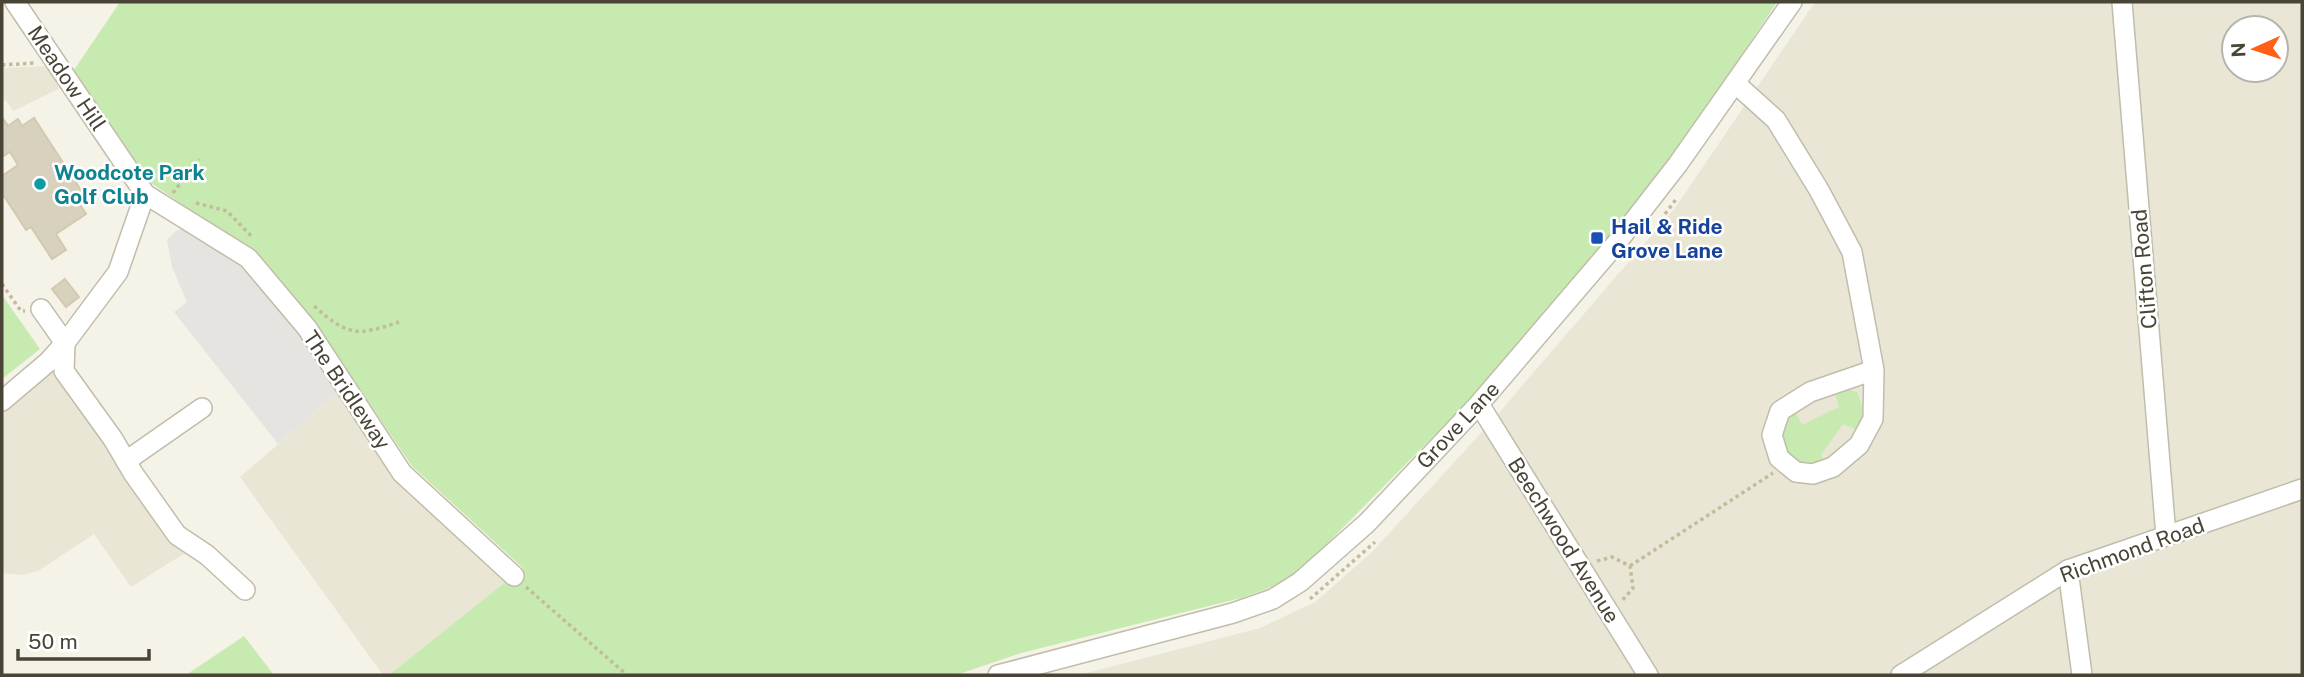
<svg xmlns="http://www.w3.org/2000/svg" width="2304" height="677" font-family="'Public Sans',sans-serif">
	<rect width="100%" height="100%" fill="#f5f3e8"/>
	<!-- residential -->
	<g fill="#e9e6d6" fill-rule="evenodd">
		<path d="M 1815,2 L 2302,2 L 2302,675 L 1079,675 L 1260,628 L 1315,602 L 1371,553 L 1491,422 L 1675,208 ZM 2234,28 L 2276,28 L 2276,70 L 2234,70 Z"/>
		<path d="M 47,66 L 63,87 L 13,111 L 6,100 L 2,102 L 2,68 Z"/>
		<path d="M 51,366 L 185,553 L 131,587 L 94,534 L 38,571 L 22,575 L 2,573 L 2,411 Z"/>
		<path d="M 339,392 L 395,479 L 506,582 L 389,675 L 383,675 L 240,477 Z"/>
	</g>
	<!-- green -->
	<g fill="#c6eaaf">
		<path d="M 120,2 L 1777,2 L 1652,189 L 1471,398 L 1310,561 L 1285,582 L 1241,598 L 1021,653 L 956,675 L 389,675 L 523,568 L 412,466 L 315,324 L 253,253 L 151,183 L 74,70 Z"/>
		<path d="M 2,295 L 40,349 L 2,379 Z"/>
		<path d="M 1842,388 L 1857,392 C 1863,406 1866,417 1859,431 L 1843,424 L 1821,455 L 1825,462 C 1820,464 1813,467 1808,466 C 1789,464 1775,441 1783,423 C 1785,418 1791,413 1794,409 L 1802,425 L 1839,407 L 1834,390 Z"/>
		<path d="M 244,636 L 274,675 L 186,675 Z"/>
	</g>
	<!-- parking -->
	<path fill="#e6e4e0" d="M 185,227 L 241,263 L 300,332 L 339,392 L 278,444 L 174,312 L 187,302 L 172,267 L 167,240 L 176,231 Z"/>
	<!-- building -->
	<g fill="#d7d1bd" stroke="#d2cab0" stroke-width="2">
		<path d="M 2,117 L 8,126 L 18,119 L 22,126 L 34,118 L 84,195 L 77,200 L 86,214 L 56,234 L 66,250 L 52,259 L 31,227 L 26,230 L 2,193 L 2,176 L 18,165 L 10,152 L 2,157 Z"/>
		<path d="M 65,279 L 79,297 L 66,307 L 52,289 Z"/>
	</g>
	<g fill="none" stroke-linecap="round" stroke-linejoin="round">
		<defs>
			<g id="minor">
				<path d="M 15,2 L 145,194 L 248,258 L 307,328 L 402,473 L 514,576"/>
				<path d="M 2122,2 L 2166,536"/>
				<path d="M 1735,83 L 1776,120 L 1819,190 L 1852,252 L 1874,370 L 1873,419 L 1859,445 L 1833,467 L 1813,474 L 1796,472 L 1779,458 L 1772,435 L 1780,411 L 1810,392 L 1874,370"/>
				<path d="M 41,309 L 65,343 L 64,371 L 113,439 L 133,473 L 177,535 L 207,555 L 245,590"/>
				<path d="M 2,401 L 48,362 L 65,343 L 118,272 L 145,194"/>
				<path d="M 1479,404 L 1648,675"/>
				<path d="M 126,461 L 202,408"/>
				<path d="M 2068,570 L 2082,675"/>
				<path d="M 998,675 L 1233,613 L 1273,599 L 1300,582 L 1367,523 L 1479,404 L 1615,245 L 1678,164 L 1792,2"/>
				<path d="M 1901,675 L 2068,570 L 2302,489"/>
			</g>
		</defs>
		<!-- minor casing -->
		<use href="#minor" stroke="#c1bdaa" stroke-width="22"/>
		<!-- path -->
		<g stroke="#c3bc9b" stroke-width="3.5" stroke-dasharray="3.5 3.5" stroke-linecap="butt">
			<path d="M 2,65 L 35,63"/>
			<path d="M 173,193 L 199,159"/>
			<path d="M 196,203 L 227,211 L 253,238"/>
			<path d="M 1665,214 L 1677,198"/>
			<path d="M 2,284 L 21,311 L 25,311"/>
			<path d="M 314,306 C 347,335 356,337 399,322"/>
			<path d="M 1597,561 L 1612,557 L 1630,566 L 1633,588 L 1621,602"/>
			<path d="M 1630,566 L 1773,473"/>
			<path d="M 526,587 L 627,675"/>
			<path d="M 1310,599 L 1375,542"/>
		</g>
		<!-- minor -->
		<use href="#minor" stroke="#fff" stroke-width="19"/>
	</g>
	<!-- markers -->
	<circle fill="#0f9aa8" stroke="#fff" stroke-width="2.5" cx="40" cy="184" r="7"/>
	<rect fill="#1a4fb4" stroke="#fff" stroke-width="2.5" x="1590" y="231" width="14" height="14" rx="3.5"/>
	<g text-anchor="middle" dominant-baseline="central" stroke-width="5" stroke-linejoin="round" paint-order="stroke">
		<!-- street labels -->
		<g font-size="21" fill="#494436" stroke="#fff">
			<text transform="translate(67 78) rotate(56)">Meadow Hill</text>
			<text transform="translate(2144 269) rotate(-95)">Clifton Road</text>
			<text transform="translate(347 390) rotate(56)">The Bridleway</text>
			<text transform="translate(1458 425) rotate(-47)">Grove Lane</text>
			<text transform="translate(1564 540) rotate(58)">Beechwood Avenue</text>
			<text transform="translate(2132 550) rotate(-20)">Richmond Road</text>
		</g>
		<!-- culture labels -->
		<g font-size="21" font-weight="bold" fill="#0d838f" stroke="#fff" text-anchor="start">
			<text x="54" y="172">Woodcote Park<tspan x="54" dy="24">Golf Club</tspan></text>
		</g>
		<!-- transit labels -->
		<g font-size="21" font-weight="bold" fill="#164399" stroke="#fff" text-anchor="start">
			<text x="1611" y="226">Hail &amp; Ride<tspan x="1611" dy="24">Grove Lane</tspan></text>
		</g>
	</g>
	<!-- border -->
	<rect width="2304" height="677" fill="none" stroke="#494436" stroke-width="7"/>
	<!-- north arrow -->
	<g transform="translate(2255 49) rotate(267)"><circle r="33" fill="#ffffff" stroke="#b6b4af" stroke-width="2"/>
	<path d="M0-5L12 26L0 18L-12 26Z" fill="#ff6015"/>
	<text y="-10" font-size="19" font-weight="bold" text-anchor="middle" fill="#494436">N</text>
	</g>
	<!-- scale -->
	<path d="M18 649v10h131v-10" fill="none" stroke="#494436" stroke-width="3.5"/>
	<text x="28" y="649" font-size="21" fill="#494436" stroke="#ffffff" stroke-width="5" paint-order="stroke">50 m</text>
</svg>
